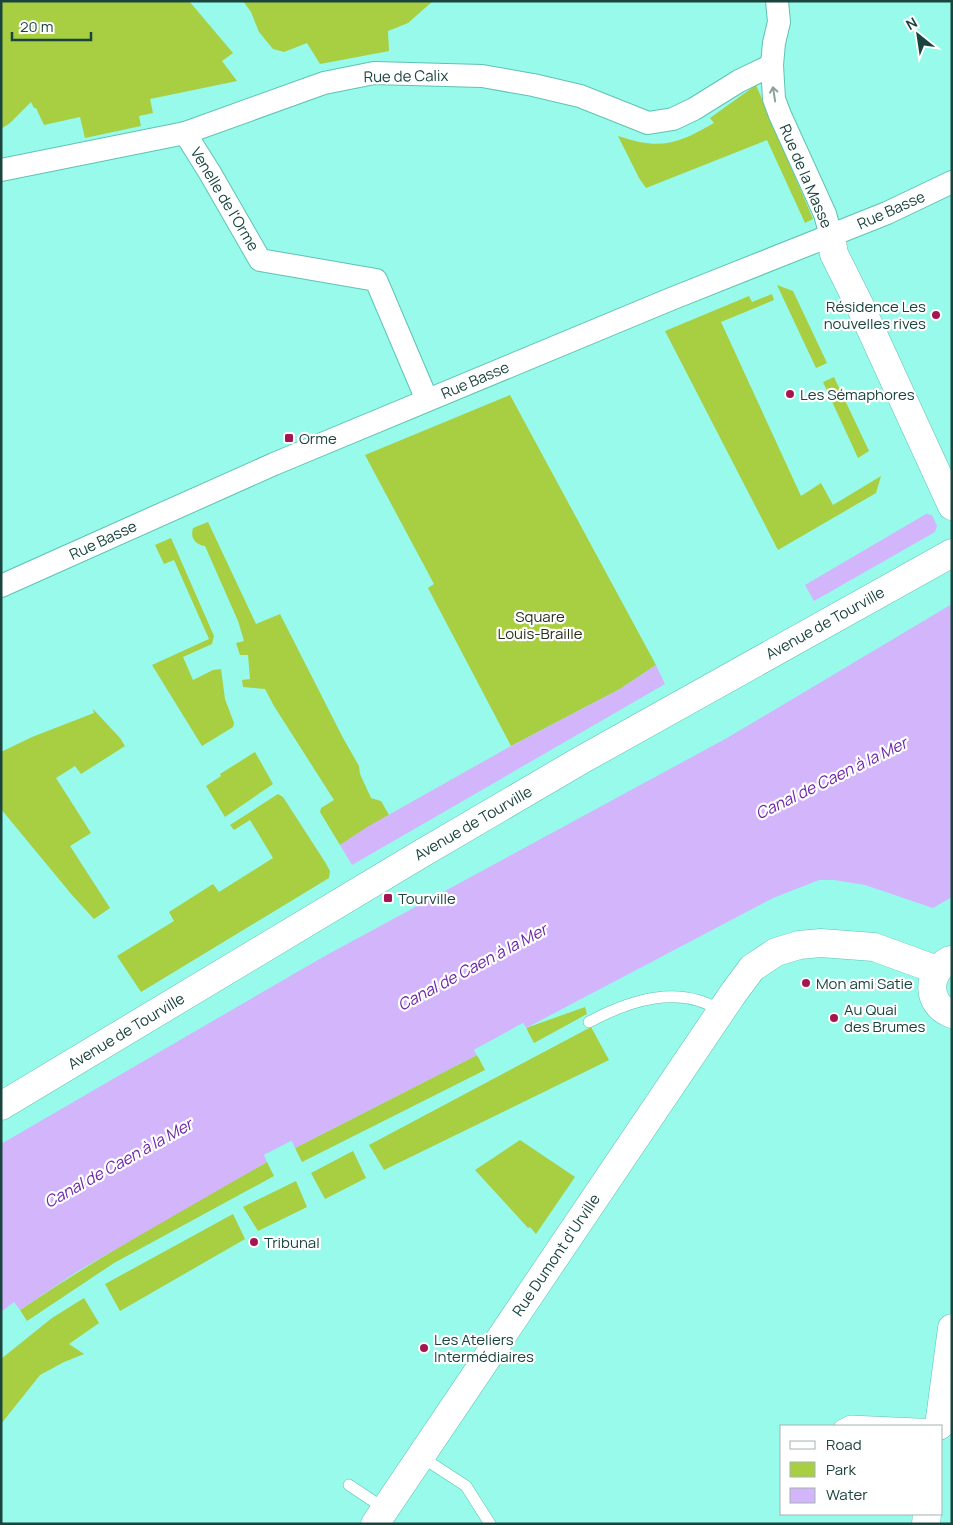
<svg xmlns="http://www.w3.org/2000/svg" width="953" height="1525" font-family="Manrope,sans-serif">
	<rect width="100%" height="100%" fill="#97faeb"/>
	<!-- green -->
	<g fill="#a8ce42">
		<path d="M 1,1 L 189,1 L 233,53 L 222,61 L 237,81 L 150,99 L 153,113 L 139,116 L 141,126 L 85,138 L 80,117 L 44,125 L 36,108 L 34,108 L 31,102 L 10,123 L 1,129 Z"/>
		<path d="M 243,1 L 433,1 L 408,23 L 388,31 L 389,51 L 320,64 L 307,43 L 284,52 L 273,49 L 259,32 L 251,12 Z"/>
		<path d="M 756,85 L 813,219 L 805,223 L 767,140 L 646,188 L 639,178 L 618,136 C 660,150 676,145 714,123 L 710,118 Z"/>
		<path d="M 777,285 L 793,291 L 827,363 L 816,368 Z"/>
		<path d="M 772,294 L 774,300 L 721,322 L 801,496 L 821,483 L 833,505 L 881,476 L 876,493 L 778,550 L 665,331 L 749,296 L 752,302 Z"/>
		<path d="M 834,377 L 869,451 L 858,458 L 823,382 Z"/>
		<path d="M 510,395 L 656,665 L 620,689 L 511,746 L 428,588 L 434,584 L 365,455 Z"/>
		<path d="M 208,522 L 256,624 L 280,614 L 343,738 L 359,766 L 360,774 L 371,798 L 381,801 L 389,815 L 340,845 L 320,812 L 321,808 L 334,800 L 274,706 L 265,689 L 243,687 L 242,680 L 250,679 L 248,655 L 240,655 L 236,643 L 244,641 L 238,621 L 205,546 C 195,544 190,538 193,528 Z"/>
		<path d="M 171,538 L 214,636 L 212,644 L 183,657 L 193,680 L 213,670 L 221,669 L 225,699 L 234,723 L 233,727 L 202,746 L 152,665 L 209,639 L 174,560 L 164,564 L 155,545 Z"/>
		<path d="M 93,709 L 120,738 L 125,746 L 81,774 L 75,766 L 56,778 L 91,833 L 70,846 L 110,908 L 94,919 L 72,895 L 1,809 L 1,752 L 32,737 L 94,713 Z"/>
		<path d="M 255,752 L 273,784 L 225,817 L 206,786 L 221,776 L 220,774 Z"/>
		<path d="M 278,794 L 283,797 L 325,862 L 330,871 L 329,878 L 141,992 L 117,956 L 174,921 L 169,912 L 213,884 L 219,892 L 273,858 L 250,820 L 234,830 L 230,825 Z"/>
		<path d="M 585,1007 L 587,1014 L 534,1043 L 526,1028 Z"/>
		<path d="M 591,1027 L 609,1060 L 384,1170 L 369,1145 Z"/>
		<path d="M 477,1055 L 485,1070 L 302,1162 L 295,1148 Z"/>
		<path d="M 520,1140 L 575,1177 L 536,1234 L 530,1227 L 528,1228 L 475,1170 Z"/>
		<path d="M 353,1151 L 366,1178 L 325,1199 L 311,1173 Z"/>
		<path d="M 267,1162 L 274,1176 L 114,1263 L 27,1321 L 20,1310 C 100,1256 183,1209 267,1162 Z"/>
		<path d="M 296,1181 L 307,1207 L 258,1231 L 243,1207 Z"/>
		<path d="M 233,1214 L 245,1239 L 120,1311 L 105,1284 Z"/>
		<path d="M 84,1298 L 99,1323 L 69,1344 L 84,1354 L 64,1362 L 40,1375 L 1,1424 L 1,1359 L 52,1318 Z"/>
	</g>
	<!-- water -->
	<g fill="#d3b5fc">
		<path d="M 926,514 L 932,515 L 937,526 L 935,532 L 814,601 L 805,585 Z"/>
		<path d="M 952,604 L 952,897 L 933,908 L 865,885 L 834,880 L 819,880 L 773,898 L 526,1028 L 523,1023 L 474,1050 L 477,1055 L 295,1148 L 291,1141 L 264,1155 L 267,1162 L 78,1271 L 20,1310 L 14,1302 L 1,1312 L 1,1144 L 323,957 L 727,738 Z"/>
		<path d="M 656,665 L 665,684 L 352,865 L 340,845 L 367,827 L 511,746 L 620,689 Z"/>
	</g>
	<!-- pier -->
	<g fill="#97faeb">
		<path d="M 523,1023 L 528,1031 L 525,1030 L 522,1026 L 477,1051 L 479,1055 L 478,1057 L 474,1050 Z"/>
		<path d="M 292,1141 L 296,1151 L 293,1150 L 290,1145 L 267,1156 L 270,1162 L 269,1164 L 264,1155 Z"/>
	</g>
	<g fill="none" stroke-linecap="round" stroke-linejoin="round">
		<defs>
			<g id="lane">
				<path d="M 589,1022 C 630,1000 679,984 721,1011"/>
				<path d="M 840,1426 L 850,1421 L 939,1425"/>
				<path d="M 420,1456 L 466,1486 L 490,1524"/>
				<path d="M 349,1485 L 385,1509"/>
			</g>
			<g id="street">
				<path d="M 777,1 L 779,22 L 774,43 L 772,65 L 774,99 L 780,115 L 825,214 L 831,236"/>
				<path d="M 185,133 L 210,173 L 260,260 L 376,280 L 427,400"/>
				<path d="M 1,170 L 185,133 L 324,83 L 374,73 L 482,76 L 533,85 L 580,96 L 648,123 L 673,119 L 694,109 L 739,81 L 772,65"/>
				<path d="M 1,586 L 274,464 L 671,299 L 887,213 L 952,182"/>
			</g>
			<g id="secondary">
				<path d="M 831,236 L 834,254 L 861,308 L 952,506"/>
				<path d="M 950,960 C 927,972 925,1004 952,1014"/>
				<path d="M 1,1106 L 419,855 L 583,759 L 952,553"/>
				<path d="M 939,1426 L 952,1328"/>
				<path d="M 375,1524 L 732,995 L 752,968 L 776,952 L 799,945 L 821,943 L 874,947 L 937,970"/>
				<path d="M 926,1524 L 927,1514"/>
			</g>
		</defs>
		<!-- lane casing -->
		<use href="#lane" stroke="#5fc2b4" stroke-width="12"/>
		<!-- street casing -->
		<use href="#street" stroke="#5fc2b4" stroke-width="24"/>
		<!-- secondary casing -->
		<use href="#secondary" stroke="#5fc2b4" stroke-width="29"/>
		<!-- lane -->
		<use href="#lane" stroke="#fff" stroke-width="11"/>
		<!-- street -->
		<use href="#street" stroke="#fff" stroke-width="22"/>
		<!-- secondary -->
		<use href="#secondary" stroke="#fff" stroke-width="28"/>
	</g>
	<!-- one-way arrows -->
	<defs><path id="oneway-shaft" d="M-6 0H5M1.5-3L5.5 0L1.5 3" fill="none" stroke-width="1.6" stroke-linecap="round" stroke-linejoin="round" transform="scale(1.25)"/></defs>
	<use stroke="#8ca29e" href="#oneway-shaft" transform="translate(774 94) rotate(-99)"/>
	<!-- markers -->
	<g fill="#a61552" stroke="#fff" stroke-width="2">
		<circle cx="936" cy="315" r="5"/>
		<circle cx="790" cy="394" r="5"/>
		<rect x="284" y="433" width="10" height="10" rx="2.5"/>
		<rect x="383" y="893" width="10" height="10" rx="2.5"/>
		<circle cx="806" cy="983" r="5"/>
		<circle cx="834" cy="1018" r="5"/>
		<circle cx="254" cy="1242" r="5"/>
		<circle cx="424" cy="1348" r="5"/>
	</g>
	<g text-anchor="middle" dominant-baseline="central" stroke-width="4.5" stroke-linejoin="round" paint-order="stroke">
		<!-- street labels -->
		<g font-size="15" fill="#1a443e" stroke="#fff">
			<text transform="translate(406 76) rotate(-1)">Rue de Calix</text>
			<text transform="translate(806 176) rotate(67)">Rue de la Masse</text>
			<text transform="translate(225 199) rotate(59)">Venelle de l'Orme</text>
			<text transform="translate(891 210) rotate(-24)">Rue Basse</text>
			<text transform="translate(475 380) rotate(-23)">Rue Basse</text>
			<text transform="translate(103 540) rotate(-25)">Rue Basse</text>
			<text transform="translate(825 623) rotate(-29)">Avenue de Tourville</text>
			<text transform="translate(473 823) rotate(-30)">Avenue de Tourville</text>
			<text transform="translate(126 1031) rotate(-31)">Avenue de Tourville</text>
			<text transform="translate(556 1255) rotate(-56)">Rue Dumont d'Urville</text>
		</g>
		<!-- poi labels -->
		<g font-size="15" fill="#1a443e" stroke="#fff" text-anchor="start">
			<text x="926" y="306" text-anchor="end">Résidence Les<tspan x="926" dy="17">nouvelles rives</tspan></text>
			<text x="800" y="394">Les Sémaphores</text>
			<text x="299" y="438">Orme</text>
			<text x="398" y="898">Tourville</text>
			<text x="816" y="983">Mon ami Satie</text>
			<text x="844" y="1009">Au Quai<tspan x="844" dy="17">des Brumes</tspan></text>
			<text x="264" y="1242">Tribunal</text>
			<text x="434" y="1339">Les Ateliers<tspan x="434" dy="17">Intermédiaires</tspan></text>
		</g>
		<!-- park labels -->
		<g font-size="15" fill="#272f18" stroke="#fff">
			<text x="540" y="616">Square<tspan x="540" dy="17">Louis-Braille</tspan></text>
		</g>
		<!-- water labels -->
		<g font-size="16" font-style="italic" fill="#6d24ab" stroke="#fff">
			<text transform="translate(831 778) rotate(-26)">Canal de Caen à la Mer</text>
			<text transform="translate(472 967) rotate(-28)">Canal de Caen à la Mer</text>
			<text transform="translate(118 1163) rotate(-29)">Canal de Caen à la Mer</text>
		</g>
	</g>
	<!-- border -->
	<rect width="953" height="1525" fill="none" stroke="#1a443e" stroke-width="5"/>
	<!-- legend -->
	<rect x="780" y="1425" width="162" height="90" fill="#ffffff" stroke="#a3b4b2"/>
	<rect x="790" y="1441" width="25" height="8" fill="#ffffff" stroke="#a3b4b2"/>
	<text x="826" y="1450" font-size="15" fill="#1a443e">Road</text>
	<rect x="790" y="1462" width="25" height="15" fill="#a8ce42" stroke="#a3b4b2"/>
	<text x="826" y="1475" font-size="15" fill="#1a443e">Park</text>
	<rect x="790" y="1488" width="25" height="15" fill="#d3b5fc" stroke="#a3b4b2"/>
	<text x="826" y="1500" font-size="15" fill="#1a443e">Water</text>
	<!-- north arrow -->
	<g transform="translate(918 35) rotate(330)" stroke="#ffffff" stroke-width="4" paint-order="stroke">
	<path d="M0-4L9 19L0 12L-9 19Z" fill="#1a443e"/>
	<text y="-8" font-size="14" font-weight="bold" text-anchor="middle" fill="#1a443e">N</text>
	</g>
	<!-- scale -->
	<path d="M12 32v8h79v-8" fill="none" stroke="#1a443e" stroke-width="2.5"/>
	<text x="20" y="32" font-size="15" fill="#1a443e" stroke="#ffffff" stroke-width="4" paint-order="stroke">20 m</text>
</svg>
